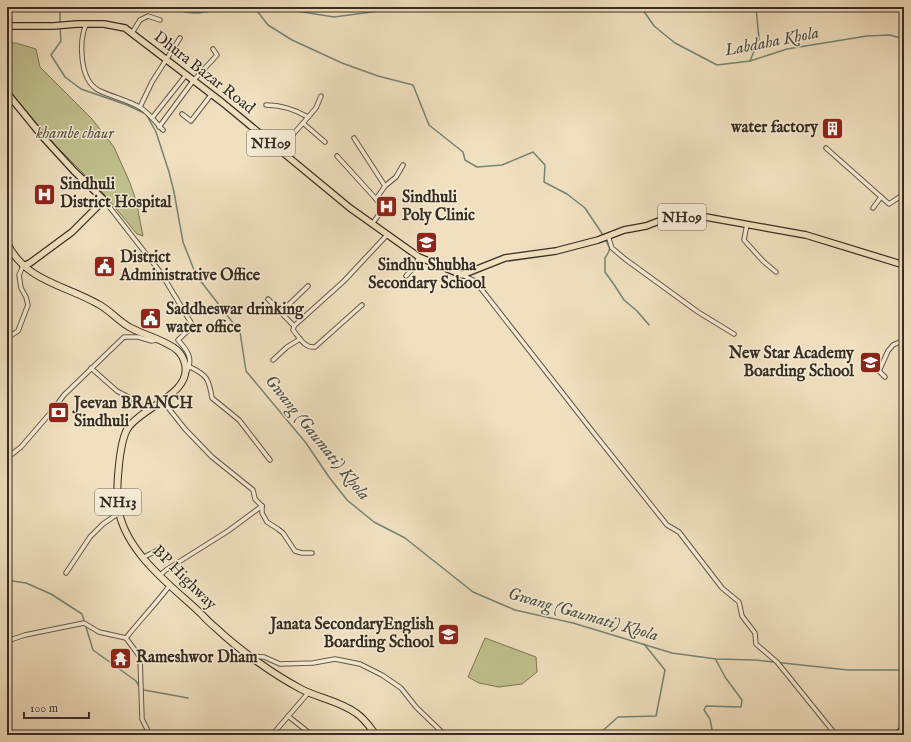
<svg xmlns="http://www.w3.org/2000/svg" width="911" height="742" font-family="'IM FELL English',serif">
	<rect width="100%" height="100%" fill="#f0e0bf"/>
	<filter id="stains"><feTurbulence type="fractalNoise" baseFrequency=".005" numOctaves="4"/><feColorMatrix values="0 0 0 0 .2 0 0 0 0 .09 0 0 0 0 .02 0 0 0 .5 -.17"/></filter>
	<radialGradient id="worn" r=".72"><stop offset=".6" stop-color="#630" stop-opacity="0"/><stop offset="1" stop-color="#630" stop-opacity=".3"/></radialGradient>
	<!-- green -->
	<g fill="#c0c18e" stroke="#7c7758">
		<path d="M 7,43 L 16,43 L 36,49 L 40,67 L 92,119 L 114,147 L 130,183 L 136,200 L 143,236 L 137,234 L 102,192 L 55,145 L 13,95 L 7,84 Z"/>
		<path d="M 485,638 L 536,657 L 537,672 L 522,684 L 499,687 L 479,683 L 468,677 Z"/>
	</g>
	<g fill="none" stroke-linecap="round" stroke-linejoin="round">
		<!-- stream -->
		<g stroke="#738476" stroke-width="1.5">
			<path d="M 60,7 L 60,24"/>
			<path d="M 175,7 C 189,19 213,10 229,7"/>
			<path d="M 254,7 L 268,25 L 292,40 L 342,63 L 378,76 L 413,85 L 429,125 L 463,152 L 465,160 L 477,167 L 502,165 L 533,152 L 545,165 L 544,182 L 567,194 L 585,208 L 603,235"/>
			<path d="M 271,7 L 334,17 L 379,11 L 388,7"/>
			<path d="M 641,7 L 654,26 L 675,43 L 717,65 L 750,61 L 787,49 L 867,36 L 890,35 L 904,39"/>
			<path d="M 60,27 L 61,41 L 51,55 L 65,77 L 81,89 L 127,105 L 146,114 L 156,132 L 169,172 L 174,192 L 183,242 L 196,275 L 240,332 L 246,371 L 306,443 L 329,477 L 347,500 L 374,522 L 405,538 L 473,592 L 515,610 L 573,623 L 672,653 L 716,659 L 755,660 L 848,670 L 904,670"/>
			<path d="M 750,61 L 759,39 L 756,7"/>
			<path d="M 605,239 C 611,249 611,249 605,258 L 605,272 L 615,286 L 624,300 L 637,311 L 649,325"/>
			<path d="M 7,578 L 13,581 L 26,583 L 51,594 L 82,614 L 93,650 L 136,681 L 139,686 L 144,690 L 188,698"/>
			<path d="M 598,735 L 618,717 L 656,716 L 665,670 L 644,644"/>
			<path d="M 713,735 L 710,719 L 704,710 L 706,706 L 741,707 L 742,700 L 725,677 L 716,660"/>
		</g>
		<defs>
			<g id="street">
				<path d="M 86,24 C 79,41 79,79 98,90 C 112,97 128,100 141,108 C 150,114 156,123 163,130"/>
				<path d="M 132,33 L 140,20 L 148,16 L 160,20"/>
				<path d="M 266,105 C 282,105 294,109 308,117"/>
				<path d="M 140,107 L 152,82 L 180,38"/>
				<path d="M 182,114 L 191,121 L 211,95"/>
				<path d="M 152,118 L 186,75"/>
				<path d="M 303,123 L 316,108 L 321,96"/>
				<path d="M 159,127 L 193,81 L 217,55 L 213,49"/>
				<path d="M 354,138 L 385,186 L 376,199"/>
				<path d="M 826,148 L 889,204 L 904,194"/>
				<path d="M 279,150 L 303,123 L 325,142"/>
				<path d="M 337,156 L 376,199 L 383,209 L 372,224"/>
				<path d="M 385,186 L 396,177 L 403,165"/>
				<path d="M 104,200 L 161,273 L 193,326 L 178,340 C 188,351 194,359 186,373"/>
				<path d="M 873,208 L 881,197"/>
				<path d="M 747,224 L 744,240 L 763,261 L 776,272"/>
				<path d="M 608,236 L 612,248 L 625,259 L 698,312 L 734,334"/>
				<path d="M 462,275 L 475,281 L 593,432 L 667,525 L 679,532 L 722,588 L 739,602 L 742,616 L 755,633 L 756,644 L 777,662 L 836,735"/>
				<path d="M 406,276 L 415,266 L 419,257"/>
				<path d="M 268,299 L 294,326 L 293,330 C 299,337 304,348 315,347 L 362,305"/>
				<path d="M 281,312 L 308,286"/>
				<path d="M 294,326 L 344,281 L 387,235"/>
				<path d="M 7,338 L 18,331 L 28,305 L 26,297 L 21,288 L 19,275 L 23,266"/>
				<path d="M 273,360 L 287,347 L 300,339"/>
				<path d="M 190,367 C 207,375 209,379 212,398 L 239,420 L 270,460"/>
				<path d="M 91,368 L 117,391 L 136,401 L 146,411"/>
				<path d="M 885,377 L 879,371 L 888,351 L 893,345 L 904,340"/>
				<path d="M 162,400 L 185,429 L 212,457 L 253,490 L 255,499 L 262,506"/>
				<path d="M 7,458 L 21,447 L 52,411 L 64,395 L 124,337 L 138,337 L 152,341 L 155,340"/>
				<path d="M 262,506 L 262,513 L 267,522 L 278,529 L 283,533 L 295,551 L 302,553 L 312,553"/>
				<path d="M 144,557 L 158,550"/>
				<path d="M 66,573 L 90,537 L 103,524 L 119,513"/>
				<path d="M 159,576 L 166,570 L 228,531 L 262,506"/>
				<path d="M 126,638 L 140,657 L 142,719 L 150,735"/>
				<path d="M 7,641 L 25,635 L 84,623 L 99,632 L 126,638 C 140,620 156,604 170,585"/>
				<path d="M 252,656 L 264,657 L 280,664 L 313,663 L 335,659 L 360,664 L 382,675 L 401,688 L 416,707 L 445,735"/>
				<path d="M 288,716 L 312,735"/>
				<path d="M 272,735 L 309,692"/>
				<path d="M 895,735 L 904,726"/>
			</g>
			<g id="primary">
				<path d="M 7,26 L 53,26 L 77,24 L 104,24 L 125,28 L 223,103 L 350,208 L 419,257 L 462,275 L 505,258 L 556,251 L 598,240 L 624,230 L 646,226 L 659,221 L 681,217 L 700,216 L 806,235 L 904,265"/>
				<path d="M 7,93 L 42,136 L 74,171 L 104,200 L 72,232 L 30,263 L 23,266"/>
			</g>
			<path id="highway" d="M 7,243 C 25,281 65,285 98,304 C 110,310 119,322 131,328 C 144,335 168,341 178,351 C 181,354 184,360 185,364 C 192,394 142,407 128,428 C 119,441 115,495 119,512 C 127,551 166,582 194,607 C 202,614 208,622 216,628 C 239,650 273,674 301,689 C 318,698 340,701 356,713 C 364,718 370,727 376,735"/>
		</defs>
		<!-- street casing -->
		<use href="#street" stroke="#655a4a" stroke-width="5.5"/>
		<!-- primary casing -->
		<use href="#primary" stroke="#372d23" stroke-width="8"/>
		<!-- highway casing -->
		<use href="#highway" stroke="#372d23" stroke-width="8"/>
		<!-- street -->
		<use href="#street" stroke="#f5ebd5" stroke-width="3.5"/>
		<!-- primary -->
		<use href="#primary" stroke="#f0e0bf" stroke-width="5.5"/>
		<!-- highway -->
		<use href="#highway" stroke="#f0e0bf" stroke-width="6"/>
	</g>
	<!-- icons -->
	<defs>
		<symbol id="building-square" viewBox="-11 -11 22 22"><rect x="-9" y="-9" width="18" height="18" rx="4" fill="#8f2418" stroke="#f5ebd5"/><path d="M-4-6H4V6H1V3H-1V6H-4ZM-2.5-4.3h1.7v1.8h-1.7ZM.8-4.3h1.7v1.8H.8ZM-2.5-1h1.7V.8h-1.7ZM.8-1h1.7V.8H.8Z" fill="#fff"/></symbol>
		<symbol id="hospital-square" viewBox="-11 -11 22 22"><rect x="-9" y="-9" width="18" height="18" rx="4" fill="#8f2418" stroke="#f5ebd5"/><path d="M-5-5h3v3.5h4V-5h3V5h-3V1.5h-4V5h-3Z" fill="#fff"/></symbol>
		<symbol id="school-square" viewBox="-11 -11 22 22"><rect x="-9" y="-9" width="18" height="18" rx="4" fill="#8f2418" stroke="#f5ebd5"/><path d="M0-5L7-2L0 1L-7-2ZM-4 1L0 2.5L4 1V4Q0 6-4 4Z" fill="#fff"/></symbol>
		<symbol id="civic-square" viewBox="-11 -11 22 22"><rect x="-9" y="-9" width="18" height="18" rx="4" fill="#8f2418" stroke="#f5ebd5"/><path d="M-.6-6.5H3V-4.5H.6V-3L4-1V1h2V6H-6V1h2V-1L-.6-3ZM-1.2 2.5V6h2.4V2.5Z" fill="#fff"/></symbol>
		<symbol id="bank-square" viewBox="-11 -11 22 22"><rect x="-9" y="-9" width="18" height="18" rx="4" fill="#8f2418" stroke="#f5ebd5"/><path d="M-6-4H6V4H-6ZM0-2.3a2.3 2.3 0 1 0 0 4.6a2.3 2.3 0 1 0 0-4.6Z" fill="#fff"/></symbol>
		<symbol id="temple-square" viewBox="-11 -11 22 22"><rect x="-9" y="-9" width="18" height="18" rx="4" fill="#8f2418" stroke="#f5ebd5"/><path d="M0-6L5-2H3V0L6.5 2.5H4V6H1.5V3h-3V6H-4V2.5H-6.5L-3 0V-2H-5Z" fill="#fff"/></symbol>
	</defs>
	<g fill-rule="evenodd">
		<use href="#building-square" x="820" y="116" width="25" height="25"/>
		<use href="#hospital-square" x="32" y="182" width="25" height="25"/>
		<use href="#hospital-square" x="374" y="194" width="25" height="25"/>
		<use href="#school-square" x="414" y="230" width="25" height="25"/>
		<use href="#civic-square" x="92" y="254" width="25" height="25"/>
		<use href="#civic-square" x="138" y="306" width="25" height="25"/>
		<use href="#school-square" x="858" y="350" width="25" height="25"/>
		<use href="#bank-square" x="46" y="400" width="25" height="25"/>
		<use href="#school-square" x="436" y="622" width="25" height="25"/>
		<use href="#temple-square" x="108" y="646" width="25" height="25"/>
	</g>
	<g text-anchor="middle" dominant-baseline="central" stroke-width="3" stroke-linejoin="round" paint-order="stroke">
		<!-- shield labels -->
		<g fill="#f5ebd5" stroke="#706658" stroke-width="1">
			<rect x="247" y="130" width="48" height="26" rx="3"/>
			<rect x="658" y="204" width="48" height="26" rx="3"/>
			<rect x="95" y="489" width="46" height="26" rx="3"/>
		</g>
		<g font-size="15" font-weight="bold" fill="#372d23">
			<text x="271" y="143">NH09</text>
			<text x="682" y="217">NH09</text>
			<text x="118" y="502">NH13</text>
		</g>
		<!-- street labels -->
		<g font-size="16" fill="#372d23" stroke="#f5ebd5">
			<text transform="translate(204 73) rotate(38)">Dhura Bazar Road</text>
			<text transform="translate(184 578) rotate(45)">BP Highway</text>
		</g>
		<!-- poi labels -->
		<g font-size="16" font-weight="bold" fill="#372d23" stroke="#f5ebd5" text-anchor="start">
			<text x="818" y="128" text-anchor="end">water factory</text>
			<text x="60" y="185">Sindhuli<tspan x="60" dy="18">District Hospital</tspan></text>
			<text x="402" y="198">Sindhuli<tspan x="402" dy="18">Poly Clinic</tspan></text>
			<text x="120" y="258">District<tspan x="120" dy="18">Administrative Office</tspan></text>
			<text x="427" y="266" text-anchor="middle">Sindhu Shubha<tspan x="427" dy="18">Secondary School</tspan></text>
			<text x="166" y="310">Saddheswar drinking<tspan x="166" dy="18">water office</tspan></text>
			<text x="854" y="354" text-anchor="end">New Star Academy<tspan x="854" dy="18">Boarding School</tspan></text>
			<text x="74" y="404">Jeevan BRANCH<tspan x="74" dy="18">Sindhuli</tspan></text>
			<text x="434" y="625" text-anchor="end">Janata SecondaryEnglish<tspan x="434" dy="18">Boarding School</tspan></text>
			<text x="136" y="658">Rameshwor Dham</text>
		</g>
		<!-- park labels -->
		<g font-size="16" font-style="italic" fill="#59523e" stroke="#f5ebd5">
			<text x="75" y="134">khambe chaur</text>
		</g>
		<!-- water labels -->
		<g font-size="17" font-style="italic" fill="#505146" stroke="#f5ebd5">
			<text transform="translate(772 42) rotate(-11)">Labdaha Khola</text>
			<text transform="translate(317 438) rotate(51)">Gwang (Gaumati) Khola</text>
			<text transform="translate(583 615) rotate(16)">Gwang (Gaumati) Khola</text>
		</g>
	</g>
	<!-- margin -->
	<rect width="911" height="742" fill="none" stroke="#f0e0bf" stroke-width="24"/>
	<rect x="8" y="8" width="895" height="726" fill="none" stroke="#372d23" stroke-width="2"/>
	<rect x="12" y="12" width="887" height="718" fill="none" stroke="#372d23"/>
	<!-- scale -->
	<path d="M24 712v6h65v-6" fill="none" stroke="#372d23" stroke-width="2"/>
	<text x="30" y="712" font-size="12" fill="#372d23" stroke="#f5ebd5" stroke-width="3" paint-order="stroke">100 m</text>
	<rect width="100%" height="100%" filter="url(#stains)"/>
	<rect width="100%" height="100%" fill="url(#worn)"/>
</svg>
